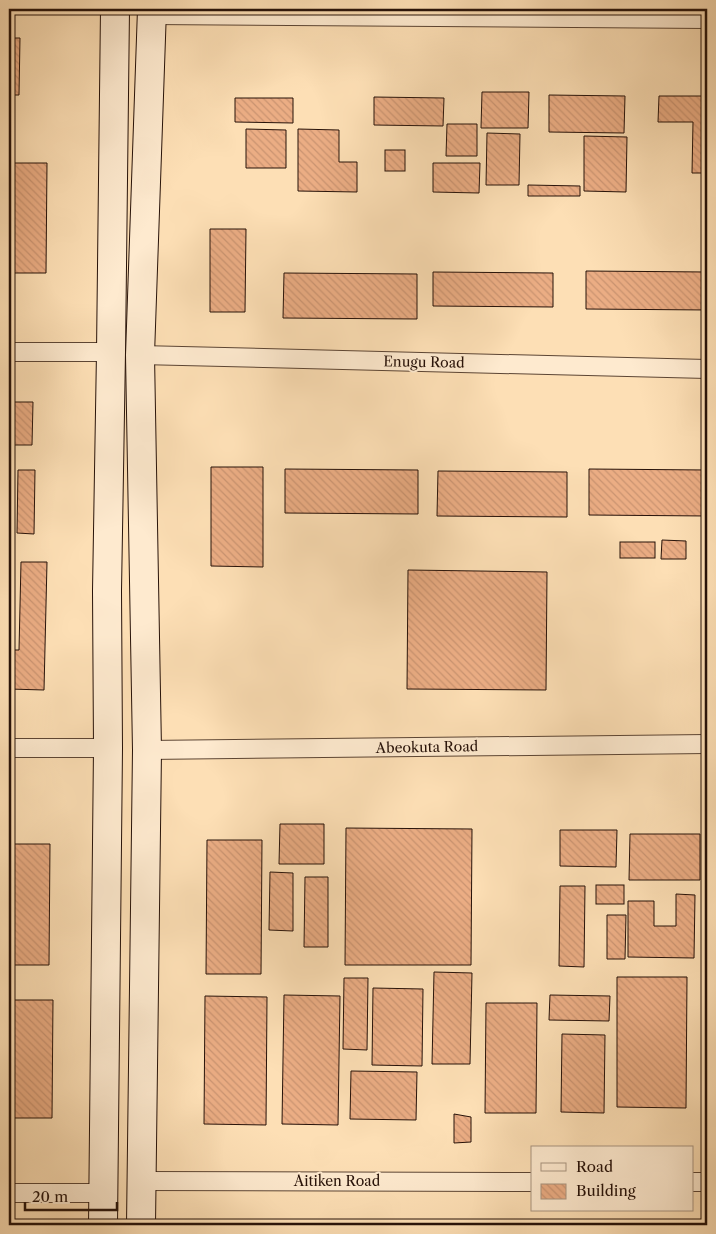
<svg xmlns="http://www.w3.org/2000/svg" width="716" height="1234" font-family="'Libre Caslon Text',serif">
	<defs>
		<pattern id="building-back-hatch" width="6" height="6" patternUnits="userSpaceOnUse" patternTransform="scale(1.25)"><rect width="6" height="6" fill="#ebad84"/><path d="M-1 5l2 2M0 0l6 6M5-1l2 2" fill="none" stroke="#ca9471"/></pattern>
	</defs>
	<rect width="100%" height="100%" fill="#fddfb5"/>
	<filter id="stains"><feTurbulence type="fractalNoise" baseFrequency=".004" numOctaves="4"/><feColorMatrix values="0 0 0 0 .2 0 0 0 0 .09 0 0 0 0 .02 0 0 0 .5 -.17"/></filter>
	<radialGradient id="worn" r=".72"><stop offset=".6" stop-color="#630" stop-opacity="0"/><stop offset="1" stop-color="#630" stop-opacity=".3"/></radialGradient>
	<!-- building -->
	<g fill="url(#building-back-hatch)" stroke="#271209">
		<path d="M 9,38 L 20,38 L 19,95 L 9,95 Z"/>
		<path d="M 482,92 L 529,92 L 528,128 L 481,128 Z"/>
		<path d="M 549,95 L 625,96 L 624,133 L 549,132 Z"/>
		<path d="M 659,96 L 707,96 L 707,173 L 692,173 L 693,122 L 658,122 Z"/>
		<path d="M 374,97 L 444,98 L 443,126 L 374,125 Z"/>
		<path d="M 235,98 L 293,98 L 293,123 L 235,122 Z"/>
		<path d="M 447,124 L 477,124 L 477,156 L 446,156 Z"/>
		<path d="M 246,129 L 286,130 L 286,168 L 246,168 Z"/>
		<path d="M 298,129 L 339,130 L 339,162 L 357,162 L 357,192 L 298,191 Z"/>
		<path d="M 487,133 L 520,134 L 519,185 L 486,185 Z"/>
		<path d="M 584,136 L 627,137 L 626,192 L 584,191 Z"/>
		<rect x="385" y="150" width="20" height="21"/>
		<path d="M 9,163 L 47,163 L 46,273 L 9,273 Z"/>
		<path d="M 433,163 L 480,163 L 479,193 L 433,192 Z"/>
		<path d="M 528,185 L 580,186 L 580,196 L 528,196 Z"/>
		<path d="M 210,229 L 246,229 L 245,312 L 210,312 Z"/>
		<path d="M 586,271 L 707,272 L 707,310 L 586,309 Z"/>
		<path d="M 433,272 L 553,273 L 553,307 L 433,306 Z"/>
		<path d="M 284,273 L 417,274 L 417,319 L 283,318 Z"/>
		<path d="M 9,402 L 33,402 L 32,445 L 9,445 Z"/>
		<path d="M 211,467 L 263,467 L 263,567 L 211,566 Z"/>
		<path d="M 285,469 L 418,470 L 418,514 L 285,513 Z"/>
		<path d="M 589,469 L 707,470 L 707,516 L 589,515 Z"/>
		<path d="M 18,470 L 35,470 L 34,534 L 17,533 Z"/>
		<path d="M 438,471 L 567,472 L 567,517 L 437,516 Z"/>
		<path d="M 662,540 L 686,541 L 686,559 L 661,559 Z"/>
		<rect x="620" y="542" width="35" height="16"/>
		<path d="M 21,562 L 47,562 L 44,690 L 9,689 L 9,650 L 19,650 Z"/>
		<path d="M 408,570 L 547,572 L 546,690 L 407,689 Z"/>
		<path d="M 280,824 L 324,824 L 324,864 L 279,864 Z"/>
		<path d="M 346,828 L 472,829 L 471,965 L 345,965 Z"/>
		<path d="M 560,830 L 617,830 L 616,867 L 560,866 Z"/>
		<path d="M 630,834 L 700,834 L 700,880 L 629,880 Z"/>
		<path d="M 207,840 L 262,840 L 261,974 L 206,974 Z"/>
		<path d="M 9,844 L 50,844 L 49,965 L 9,965 Z"/>
		<path d="M 270,872 L 293,873 L 293,931 L 269,930 Z"/>
		<path d="M 305,877 L 328,877 L 328,947 L 304,947 Z"/>
		<rect x="596" y="885" width="28" height="19"/>
		<path d="M 560,886 L 585,886 L 584,967 L 559,966 Z"/>
		<path d="M 676,894 L 695,895 L 694,958 L 628,957 L 628,901 L 654,901 L 654,926 L 676,926 Z"/>
		<path d="M 607,915 L 626,915 L 625,959 L 607,959 Z"/>
		<path d="M 434,972 L 472,973 L 470,1064 L 432,1064 Z"/>
		<path d="M 617,977 L 687,977 L 686,1108 L 617,1107 Z"/>
		<path d="M 344,978 L 368,978 L 367,1050 L 343,1049 Z"/>
		<path d="M 373,988 L 423,989 L 422,1066 L 372,1065 Z"/>
		<path d="M 284,995 L 340,996 L 338,1125 L 282,1124 Z"/>
		<path d="M 550,995 L 610,996 L 609,1021 L 549,1020 Z"/>
		<path d="M 205,996 L 267,997 L 266,1125 L 204,1124 Z"/>
		<path d="M 9,1000 L 53,1000 L 52,1118 L 9,1118 Z"/>
		<path d="M 486,1003 L 537,1003 L 536,1113 L 485,1113 Z"/>
		<path d="M 562,1034 L 605,1035 L 604,1113 L 561,1112 Z"/>
		<path d="M 351,1071 L 417,1072 L 416,1120 L 350,1119 Z"/>
		<path d="M 454,1114 L 471,1117 L 471,1142 L 454,1143 Z"/>
	</g>
	<g fill="none" stroke-linecap="round" stroke-linejoin="round">
		<defs>
			<g id="lane">
				<path d="M 9,352 L 111,352"/>
				<path d="M 140,355 L 707,369"/>
				<path d="M 9,748 L 108,748"/>
				<path d="M 147,750 L 707,744"/>
				<path d="M 141,1181 L 532,1182"/>
				<path d="M 692,1182 L 707,1182"/>
				<path d="M 9,1193 L 103,1193"/>
			</g>
			<path id="street" d="M 152,10 L 707,14"/>
			<g id="secondary">
				<path d="M 103,1225 L 108,748 L 107,591 L 111,352 L 115,9"/>
				<path d="M 141,1225 L 147,750 L 140,355 L 152,9"/>
			</g>
		</defs>
		<!-- lane casing -->
		<use href="#lane" stroke="#5c4534" stroke-width="20"/>
		<!-- street casing -->
		<use href="#street" stroke="#5c4534" stroke-width="30"/>
		<!-- secondary casing -->
		<use href="#secondary" stroke="#271209" stroke-width="30"/>
		<!-- lane -->
		<use href="#lane" stroke="#feeacf" stroke-width="18"/>
		<!-- street -->
		<use href="#street" stroke="#feeacf" stroke-width="28"/>
		<!-- secondary -->
		<use href="#secondary" stroke="#feeacf" stroke-width="28"/>
	</g>
	<g text-anchor="middle" dominant-baseline="central" stroke-width="4" stroke-linejoin="round" paint-order="stroke">
		<!-- street labels -->
		<g font-size="14" fill="#271209" stroke="#feeacf">
			<text transform="translate(424 362) rotate(1)">Enugu Road</text>
			<text transform="translate(427 747) rotate(-1)">Abeokuta Road</text>
			<text x="337" y="1181">Aitiken Road</text>
		</g>
	</g>
	<!-- margin -->
	<rect width="716" height="1234" fill="none" stroke="#fddfb5" stroke-width="30"/>
	<rect x="10" y="10" width="696" height="1214" fill="none" stroke="#271209" stroke-width="2.5"/>
	<rect x="15" y="15" width="686" height="1204" fill="none" stroke="#271209"/>
	<!-- legend -->
	<rect x="531" y="1146" width="162" height="65" fill="#feeacf" stroke="#a89480"/>
	<rect x="541" y="1163" width="25" height="8" fill="#feeacf" stroke="#a89480"/>
	<text x="576" y="1172" font-size="15" fill="#271209">Road</text>
	<rect x="541" y="1184" width="25" height="15" fill="url(#building-back-hatch)" stroke="#a89480"/>
	<text x="576" y="1196" font-size="15" fill="#271209">Building</text>
	<!-- scale -->
	<path d="M25 1202v8h92v-8" fill="none" stroke="#271209" stroke-width="2.5"/>
	<text x="32" y="1202" font-size="15" fill="#271209" stroke="#feeacf" stroke-width="4" paint-order="stroke">20 m</text>
	<rect width="100%" height="100%" filter="url(#stains)"/>
	<rect width="100%" height="100%" fill="url(#worn)"/>
</svg>
